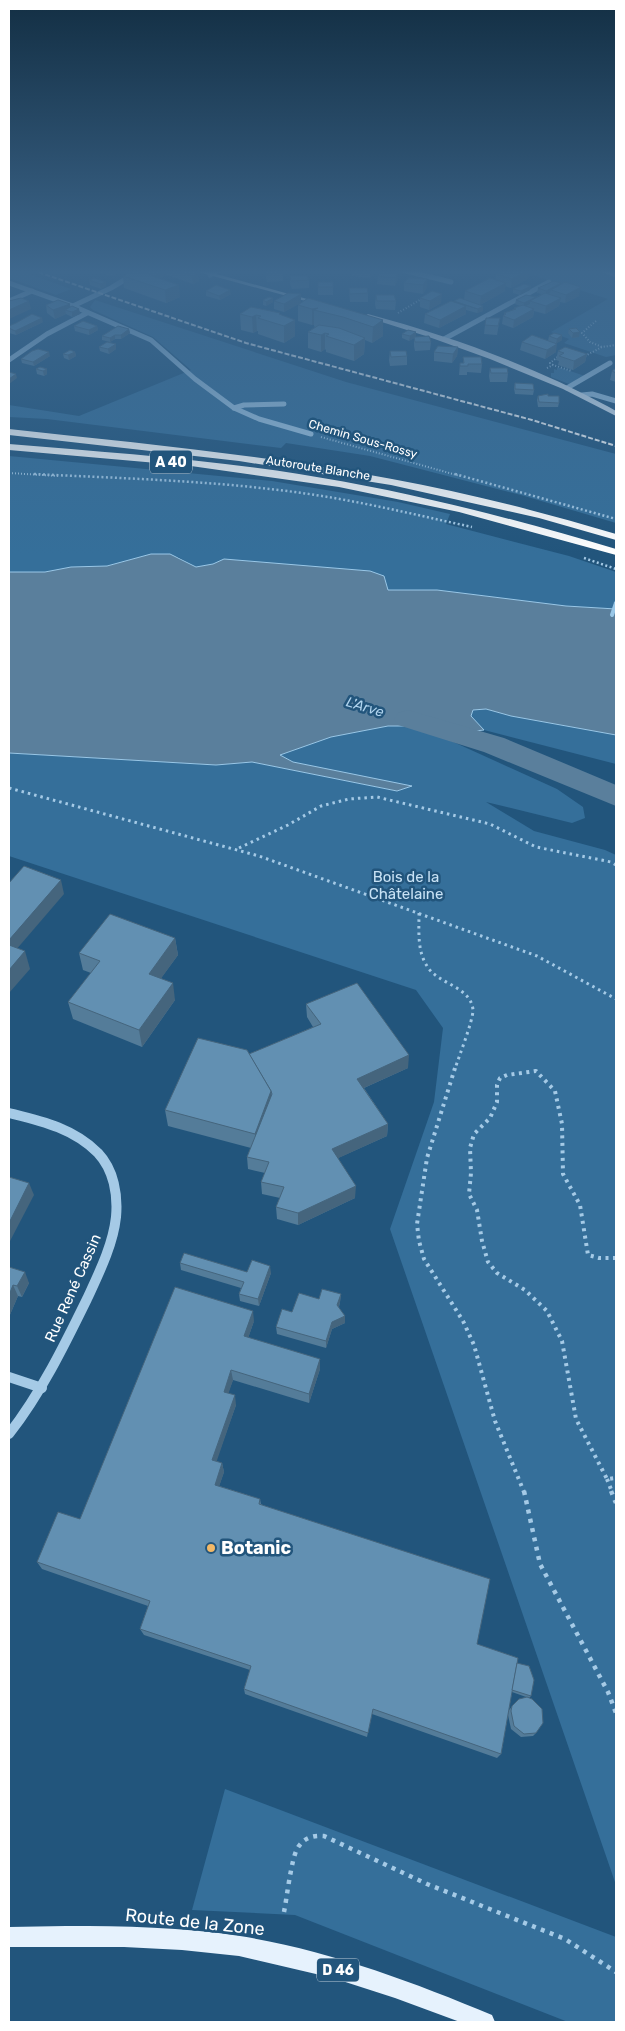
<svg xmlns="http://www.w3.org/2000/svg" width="625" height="2031" font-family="Rubik,sans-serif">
	<rect width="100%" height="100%" fill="#22557c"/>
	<!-- green -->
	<g fill="#356f9a">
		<path d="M 9,270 L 18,270 L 71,289 L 56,295 L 9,278 Z"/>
		<path d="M 517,270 L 616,270 L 616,355 L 606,357 L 564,343 L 569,339 L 551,332 L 608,299 Z"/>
		<path d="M 95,300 L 346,382 L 616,454 L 616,523 L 521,495 L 370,456 L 286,443 L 281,448 L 47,419 L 9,417 L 9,405 L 79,416 L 191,370 L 153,337 L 93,310 L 90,307 Z"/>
		<path d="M 557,368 L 561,368 L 585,376 L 569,384 L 551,377 L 551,373 L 554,373 L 554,369 L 557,370 Z"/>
		<path d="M 9,456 L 272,481 L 398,502 L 450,514 L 446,524 L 569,556 L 616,572 L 616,609 L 566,606 L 437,590 L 388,590 L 224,559 L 214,564 L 196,567 L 178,557 L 151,554 L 107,566 L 71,567 L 45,572 L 9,572 Z"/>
		<path d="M 486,709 L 511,716 L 616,735 L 616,764 L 484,730 L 471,716 L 473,710 Z"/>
		<path d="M 388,726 L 415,726 L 438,735 L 557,789 L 583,807 L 585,818 L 572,823 L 486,802 L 534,831 L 605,850 L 616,855 L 616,1885 L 390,1229 L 434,1102 L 443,1028 L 416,990 L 9,856 L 9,753 L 216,765 L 252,762 L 397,791 L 411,786 L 293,762 L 280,755 L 331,737 Z"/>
		<path d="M 225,1789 L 616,1937 L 616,2022 L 568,2022 L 295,1915 L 192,1910 Z"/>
	</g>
	<!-- water -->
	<path fill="#5a7f9c" stroke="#99c7e7" d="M 151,554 L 170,554 L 196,567 L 213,564 L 224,559 L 370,571 L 384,576 L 388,590 L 437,590 L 566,606 L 616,609 L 616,735 L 511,716 L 486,709 L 473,710 L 471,716 L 484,730 L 438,735 L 415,726 L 388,726 L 331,737 L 280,755 L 293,762 L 412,786 L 397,791 L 252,762 L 216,765 L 9,753 L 9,572 L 45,572 L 71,567 L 107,566 Z"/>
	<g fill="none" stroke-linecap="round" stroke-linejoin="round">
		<!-- stream -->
		<path stroke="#99c7e7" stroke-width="4" d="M 612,615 L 616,603"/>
		<!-- river -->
		<path fill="#5a7f9c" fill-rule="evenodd" d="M 408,710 L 504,738 L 616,785 L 616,806 L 484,752 L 398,725 L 394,719 L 398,713 Z"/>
		<!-- path-far4 -->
		<g stroke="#a5cae6" stroke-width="2" stroke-dasharray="1 2" stroke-linecap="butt">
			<path d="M 398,313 L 423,298"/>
			<path d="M 596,321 L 582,333 L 590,342 L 602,347"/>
			<path d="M 585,356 L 602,347 L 616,345"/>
			<path d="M 553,365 L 550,363 L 559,356"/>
			<path d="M 547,368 L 553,365 L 572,371"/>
			<path d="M 321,437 L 460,476"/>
			<path d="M 9,473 L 58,476"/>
		</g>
		<!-- path-far3 -->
		<g stroke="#a5cae6" stroke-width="2.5" stroke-dasharray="2 2.5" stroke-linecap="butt">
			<path d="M 34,474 C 134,479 235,481 334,498 C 380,506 426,517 472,527"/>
			<path d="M 455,474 L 616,519"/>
			<path d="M 584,558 L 616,569"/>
		</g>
		<!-- path-far2 -->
		<g stroke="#a5cae6" stroke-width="3" stroke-dasharray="2.5 4" stroke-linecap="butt">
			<path d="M 9,788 L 259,856 L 537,956 L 616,999"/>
			<path d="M 239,848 L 288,825 L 321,806 L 349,799 L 377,797 L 490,824 L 536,847 L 611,862 L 616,865"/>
			<path d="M 419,913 C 419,930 417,951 427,966 C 437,984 471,986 473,1010 C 473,1021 459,1056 455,1069"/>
		</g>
		<!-- path-far1 -->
		<g stroke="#a5cae6" stroke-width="4" stroke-dasharray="3 4.5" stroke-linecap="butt">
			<path d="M 455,1068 L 427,1158 L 417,1224 L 419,1241 L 424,1259 L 463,1321 L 474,1345 L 495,1421 L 524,1492"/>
			<path d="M 616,1258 L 599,1258 L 588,1255 L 580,1205 L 563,1174 L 562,1124 L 555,1091 L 536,1071 L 507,1075 L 500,1078 L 497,1085 L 497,1102 L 490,1118 L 474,1134 L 470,1148 L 471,1173 L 469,1194 L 477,1210 L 482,1241 L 488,1262 L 497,1273 L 525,1290 L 547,1311 L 562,1341 L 576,1419 L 607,1479 L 616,1478"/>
			<path d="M 607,1479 L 612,1492"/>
		</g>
		<!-- path -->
		<g stroke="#a5cae6" stroke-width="4.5" stroke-dasharray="4 5.5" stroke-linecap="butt">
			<path d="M 524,1491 L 540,1564 L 608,1692 L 616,1713"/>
			<path d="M 611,1491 L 616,1503"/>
			<path d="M 284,1912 C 287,1897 291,1861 297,1849 C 303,1838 313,1835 324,1836 L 427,1884 L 565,1939 L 616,1972"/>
		</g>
		<!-- minor-far1 -->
		<g stroke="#a5cae6" stroke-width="5">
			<path d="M 402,270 L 451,282"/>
			<path d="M 603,270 L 616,275"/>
			<path d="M 210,275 L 219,270"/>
			<path d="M 9,283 L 73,306 L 111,288 L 141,270"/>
			<path d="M 9,301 L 32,291"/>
			<path d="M 73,306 L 151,340 L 195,379 L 234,408 L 259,419 L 311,434"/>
			<path d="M 444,339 L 549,282"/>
			<path d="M 9,360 L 47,334 L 87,313"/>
			<path d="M 567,388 L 610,363"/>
			<path d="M 582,395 L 592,394 L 616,401"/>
			<path d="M 234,408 L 244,405 L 284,404"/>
		</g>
		<!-- minor -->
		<g stroke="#a5cae6" stroke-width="10">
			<path d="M 9,1113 C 41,1121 73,1128 98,1153 C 114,1170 118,1195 116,1217 C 113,1245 99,1273 87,1299 C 64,1346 41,1393 9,1434"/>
			<path d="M 9,1377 L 42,1388"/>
		</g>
		<!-- major -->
		<g fill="#e6f2fd" fill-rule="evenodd">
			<path d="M 191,270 L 202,270 L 325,304 L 320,305 Z"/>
			<path d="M 368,314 C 450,336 534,366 609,407 L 616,411 L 616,416 L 563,389 L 490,359 L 429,337 L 366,317 L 365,316 Z"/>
			<path d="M 66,1926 C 124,1926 183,1927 240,1936 C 327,1950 411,1981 492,2015 L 495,2022 L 460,2022 L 395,1998 L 333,1978 L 239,1956 L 182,1950 L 124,1947 L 9,1947 L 9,1927 Z"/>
		</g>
		<!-- highway -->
		<g fill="#fff" fill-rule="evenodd">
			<path d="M 9,429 C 137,443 265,455 392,479 C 468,493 542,512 616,534 L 616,540 L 539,518 L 391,485 L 239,461 L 9,435 Z"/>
			<path d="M 9,444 C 106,452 203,459 299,474 C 407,491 512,518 616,549 L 616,555 L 459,512 L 339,487 L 191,466 L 9,450 Z"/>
		</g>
		<!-- rail -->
		<path stroke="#fff" stroke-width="2" stroke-dasharray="5 2" stroke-linecap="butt" d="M 32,270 L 246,343 L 532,420 L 616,446"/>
	</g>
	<!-- wall -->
	<g fill="#547c99">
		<path d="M 96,270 L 125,270 L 113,276 L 96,272 Z"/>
		<path d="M 132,270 L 189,270 L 199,281 L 193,284 L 167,275 L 159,278 L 180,297 L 166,303 L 124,288 L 123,276 Z"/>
		<path d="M 266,270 L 283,273 L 283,281 L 267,282 L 266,278 Z"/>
		<path d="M 352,270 L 373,270 L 373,274 L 370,278 L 352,276 Z"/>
		<path d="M 446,270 L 464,270 L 463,273 L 446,272 Z"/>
		<path d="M 398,273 L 397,281 L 395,286 L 377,284 L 378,276 Z"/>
		<path d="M 496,274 L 529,278 L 511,288 L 505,286 L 505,291 L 480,305 L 464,300 L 465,291 L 496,280 Z"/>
		<path d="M 290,276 L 309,280 L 309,288 L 292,289 L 290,284 Z"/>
		<path d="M 408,278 L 427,287 L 423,294 L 404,291 L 404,283 Z"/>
		<path d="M 89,280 L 106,282 L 106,286 L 101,289 L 90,285 Z"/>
		<rect x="318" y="282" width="15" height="13"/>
		<path d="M 561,283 L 560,285 L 579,296 L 565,303 L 560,302 L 559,306 L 545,314 L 534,311 L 533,317 L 513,328 L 502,324 L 503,316 L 504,315 L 504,313 L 514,309 L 514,308 L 520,306 L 515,304 L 516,300 L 536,297 L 542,294 L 537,293 L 538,288 Z"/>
		<path d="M 349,288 L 368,293 L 368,302 L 350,302 Z"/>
		<path d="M 513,289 L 530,290 L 520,295 L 513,293 Z"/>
		<path d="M 206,291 L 231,294 L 220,300 L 206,296 Z"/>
		<path d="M 301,294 L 301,303 L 383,320 L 383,336 L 372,343 L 365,340 L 364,354 L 354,361 L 326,352 L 326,350 L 325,349 L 321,352 L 308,348 L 308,332 L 315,327 L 314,326 L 314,325 L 312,325 L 298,321 L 298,305 L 300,303 L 284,312 L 274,309 L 274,301 Z"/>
		<path d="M 376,295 L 396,301 L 395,310 L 376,309 L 375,304 Z"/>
		<path d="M 273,298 L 273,302 L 266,306 L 263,305 L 263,300 Z"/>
		<path d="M 420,298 L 441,303 L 429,310 L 420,307 Z"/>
		<path d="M 451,301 L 483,311 L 477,313 L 466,310 L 466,314 L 439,328 L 424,323 L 425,314 Z"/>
		<path d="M 70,304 L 70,307 L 79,309 L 80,314 L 72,317 L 66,314 L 55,319 L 47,313 L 46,305 Z"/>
		<path d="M 240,314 L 280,315 L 295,336 L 284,343 L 258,334 L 258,331 L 257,331 L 253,333 L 241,330 Z"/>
		<path d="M 500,318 L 497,335 L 484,334 L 485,325 Z"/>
		<path d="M 43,322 L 16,335 L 9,333 L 9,326 Z"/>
		<path d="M 74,326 L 97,326 L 98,330 L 89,335 L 75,331 Z"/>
		<path d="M 129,329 L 130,333 L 121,339 L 115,339 L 110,342 L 102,340 L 102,336 Z"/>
		<path d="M 569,329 L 579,337 L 572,338 L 568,333 Z"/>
		<path d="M 416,332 L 416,337 L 431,342 L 430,350 L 415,351 L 414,346 L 414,338 L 409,341 L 402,338 L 402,334 Z"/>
		<path d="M 549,336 L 562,340 L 556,343 L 556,352 L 545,359 L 520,350 L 522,342 L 548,341 Z"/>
		<path d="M 99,347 L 116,349 L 109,354 L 100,351 Z"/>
		<path d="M 458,347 L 457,356 L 452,363 L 434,361 L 434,352 Z"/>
		<path d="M 390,351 L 407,356 L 407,365 L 390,366 L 389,360 Z"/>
		<path d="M 558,351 L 587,354 L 585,362 L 573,370 L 558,365 L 559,361 L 556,360 Z"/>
		<path d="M 75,352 L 76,356 L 69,360 L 64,358 L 63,354 Z"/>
		<path d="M 50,356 L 34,366 L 22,363 L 21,359 Z"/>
		<path d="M 463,357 L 482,364 L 481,373 L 467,372 L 467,375 L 459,375 L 460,363 L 463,363 Z"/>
		<path d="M 615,366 L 616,366 L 616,382 L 610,380 L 612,371 L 615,370 Z"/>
		<path d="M 490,368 L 508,373 L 507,382 L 490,382 L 489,376 Z"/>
		<path d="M 36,369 L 47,369 L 47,374 L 44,376 L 37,374 Z"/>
		<path d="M 515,383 L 534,390 L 533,395 L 515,394 L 514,388 Z"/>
		<path d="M 538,396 L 548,396 L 559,403 L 558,407 L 538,407 L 537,400 Z"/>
		<path d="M 175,938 L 178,955 L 161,978 L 175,1000 L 142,1047 L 73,1019 L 68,1002 L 91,973 L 83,970 L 79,953 Z"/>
		<path d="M 306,1004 L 408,1068 L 364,1088 L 388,1124 L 387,1136 L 338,1158 L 355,1198 L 298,1225 L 277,1219 L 276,1207 L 280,1198 L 262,1194 L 261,1182 L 265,1173 L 248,1169 L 247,1157 L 251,1148 L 168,1126 L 165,1110 L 249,1054 L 313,1027 L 307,1017 Z"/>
		<path d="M 180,1263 L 247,1272 L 271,1273 L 259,1306 L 240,1301 L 239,1294 L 241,1288 L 181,1270 Z"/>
		<path d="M 9,1267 L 29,1283 L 22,1297 L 18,1296 L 9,1317 Z"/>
		<path d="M 341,1294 L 340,1302 L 339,1307 L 345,1323 L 332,1329 L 326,1348 L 277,1334 L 276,1327 L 292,1312 L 319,1299 Z"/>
		<path d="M 254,1321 L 248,1338 L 320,1369 L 309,1403 L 233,1380 L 228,1393 L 236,1405 L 216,1461 L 222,1463 L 224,1472 L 219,1486 L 260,1499 L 261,1504 L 477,1644 L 517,1663 L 531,1696 L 529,1698 L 512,1692 L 501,1754 L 497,1758 L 372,1714 L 367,1737 L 245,1694 L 244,1689 L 250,1670 L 144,1635 L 140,1629 L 148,1606 L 42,1569 L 37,1562 L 80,1519 Z"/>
		<path d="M 519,1699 L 536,1733 L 533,1736 L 521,1737 L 511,1729 L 508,1715 L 509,1710 Z"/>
	</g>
	<!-- shaded-wall -->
	<g fill="#45657d">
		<path d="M 113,270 L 125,270 L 113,276 Z"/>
		<path d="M 241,270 L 258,270 L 258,271 L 241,274 Z"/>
		<path d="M 370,270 L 373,270 L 373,274 L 370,278 Z"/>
		<path d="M 528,270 L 530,270 L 529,278 L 511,288 L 512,279 Z"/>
		<path d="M 166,271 L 167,275 L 154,280 L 152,276 Z"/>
		<path d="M 198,273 L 199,281 L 193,284 L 192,276 Z"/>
		<path d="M 398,273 L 397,281 L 395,286 L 396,278 Z"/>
		<path d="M 427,279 L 427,287 L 423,294 L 423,285 Z"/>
		<path d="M 106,282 L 106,286 L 101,289 L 100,284 Z"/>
		<path d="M 506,283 L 505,291 L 480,305 L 481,296 Z"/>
		<path d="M 561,283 L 560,287 L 551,290 L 550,293 L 546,296 L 546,291 Z"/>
		<path d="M 179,285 L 180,297 L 166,303 L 165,290 Z"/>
		<path d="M 531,286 L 530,290 L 520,295 L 521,291 Z"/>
		<path d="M 581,287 L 579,296 L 565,303 L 566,295 Z"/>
		<path d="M 230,290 L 231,294 L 220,300 L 219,296 Z"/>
		<path d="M 301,294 L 301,303 L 284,312 L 284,304 Z"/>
		<path d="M 442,294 L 441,303 L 429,310 L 430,301 Z"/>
		<path d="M 536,297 L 530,301 L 530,304 L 524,307 L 524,303 Z"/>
		<path d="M 273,298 L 273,302 L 266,306 L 266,302 Z"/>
		<path d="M 561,298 L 559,306 L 545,314 L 546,306 Z"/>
		<path d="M 29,301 L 31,309 L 9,319 L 9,310 Z"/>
		<path d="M 70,304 L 71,312 L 65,310 L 66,314 L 55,319 L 53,310 Z"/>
		<path d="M 466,306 L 466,314 L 439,328 L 440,320 Z"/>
		<path d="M 483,306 L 483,311 L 477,313 L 478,309 Z"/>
		<path d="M 318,308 L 314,310 L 314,325 L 312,325 L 312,309 Z"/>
		<path d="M 79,309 L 80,314 L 72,317 L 72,312 Z"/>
		<path d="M 534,309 L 533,317 L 513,328 L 514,320 Z"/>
		<path d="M 256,315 L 257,331 L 253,333 L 252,317 Z"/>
		<path d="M 42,318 L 43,322 L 16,335 L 15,331 Z"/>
		<path d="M 295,320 L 295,336 L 284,343 L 284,326 Z"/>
		<path d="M 383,320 L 383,336 L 372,343 L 373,327 Z"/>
		<path d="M 97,326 L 98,330 L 89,335 L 89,330 Z"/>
		<path d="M 129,329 L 130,333 L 121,339 L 121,335 Z"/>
		<path d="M 416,332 L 416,337 L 409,341 L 410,336 Z"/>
		<path d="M 580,332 L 579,337 L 572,338 L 573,333 Z"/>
		<path d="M 325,333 L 325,349 L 321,352 L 321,335 Z"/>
		<path d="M 115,335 L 115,339 L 110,342 L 110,338 Z"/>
		<path d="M 562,335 L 562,340 L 556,344 L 557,339 Z"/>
		<path d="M 365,338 L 364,354 L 354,361 L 354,345 Z"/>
		<path d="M 116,344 L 116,349 L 109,354 L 108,349 Z"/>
		<path d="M 557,344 L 556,352 L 545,359 L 547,350 Z"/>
		<path d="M 458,347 L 457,356 L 452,363 L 453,354 Z"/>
		<path d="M 49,352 L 50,356 L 34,366 L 33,362 Z"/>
		<path d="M 75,352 L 76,356 L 69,360 L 68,355 Z"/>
		<path d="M 587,354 L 585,362 L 573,370 L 574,361 Z"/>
		<path d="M 47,369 L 47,374 L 44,376 L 43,371 Z"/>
		<path d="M 16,374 L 17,378 L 9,384 L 9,379 Z"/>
		<path d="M 61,880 L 64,894 L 9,958 L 9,940 Z"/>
		<path d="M 175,938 L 178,955 L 152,991 L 149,974 Z"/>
		<path d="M 25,951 L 30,969 L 9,993 L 9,970 Z"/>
		<path d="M 173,983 L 175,1000 L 142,1047 L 139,1030 Z"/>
		<path d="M 409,1055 L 408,1068 L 357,1091 L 357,1079 Z"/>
		<path d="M 271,1091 L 272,1107 L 256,1150 L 255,1134 Z"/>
		<path d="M 388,1124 L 387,1136 L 332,1161 L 332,1149 Z"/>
		<path d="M 29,1183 L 34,1195 L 9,1243 L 9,1223 Z"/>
		<path d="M 356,1186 L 355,1198 L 298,1225 L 298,1213 Z"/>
		<path d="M 270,1266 L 271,1273 L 259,1306 L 258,1299 Z"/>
		<path d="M 25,1272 L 29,1283 L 22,1297 L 17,1286 Z"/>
		<path d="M 13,1285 L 18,1296 L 9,1317 L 9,1295 Z"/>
		<path d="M 341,1294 L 340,1302 L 337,1313 L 337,1305 Z"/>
		<path d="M 253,1311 L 254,1321 L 245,1347 L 244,1336 Z"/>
		<path d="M 345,1316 L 345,1323 L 332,1329 L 326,1348 L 326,1341 L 332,1322 Z"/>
		<path d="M 320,1359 L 320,1369 L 309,1403 L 309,1394 Z"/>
		<path d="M 231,1370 L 233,1380 L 226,1401 L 224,1392 Z"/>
		<path d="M 235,1395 L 236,1405 L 214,1469 L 212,1460 Z"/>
		<path d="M 222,1463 L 224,1472 L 217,1493 L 215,1485 Z"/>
	</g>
	<!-- building -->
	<g fill="#6290b2" stroke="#45657d">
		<path d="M 132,270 L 143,270 L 140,272 L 153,275 L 152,276 L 179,285 L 165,290 L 123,276 Z"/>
		<path d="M 143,270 L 165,270 L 166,271 L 153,276 L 153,275 L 143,272 Z"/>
		<path d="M 176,270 L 189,270 L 198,273 L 192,276 Z"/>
		<path d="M 266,270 L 282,270 L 283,273 L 267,274 Z"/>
		<path d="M 504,270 L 528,270 L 512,279 L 496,274 Z"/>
		<path d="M 380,271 L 398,273 L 396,278 L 378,276 Z"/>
		<path d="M 307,275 L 309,280 L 291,281 L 290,276 Z"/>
		<path d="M 94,278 L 106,282 L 100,284 L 89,280 Z"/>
		<path d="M 408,278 L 427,279 L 423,285 L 404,283 Z"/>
		<path d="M 490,278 L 506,283 L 481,296 L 465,291 Z"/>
		<path d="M 554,281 L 561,283 L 546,291 L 538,288 Z"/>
		<rect x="318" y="282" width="15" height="5"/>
		<path d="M 565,282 L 581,287 L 566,295 L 551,290 Z"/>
		<path d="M 524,284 L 531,286 L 521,291 L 513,289 Z"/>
		<path d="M 216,285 L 230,290 L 219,296 L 206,291 Z"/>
		<path d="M 349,288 L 367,288 L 368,293 L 350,294 Z"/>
		<path d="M 432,291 L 442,294 L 430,301 L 420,298 Z"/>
		<path d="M 288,293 L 301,294 L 284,304 L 274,301 Z"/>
		<path d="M 545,293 L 561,298 L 546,306 L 530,301 Z"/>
		<path d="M 376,295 L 394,295 L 396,301 L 377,301 Z"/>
		<path d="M 526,295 L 536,297 L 524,303 L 516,300 Z"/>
		<path d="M 269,297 L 273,298 L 266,302 L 263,300 Z"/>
		<path d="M 21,298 L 29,301 L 9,310 L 9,301 Z"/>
		<path d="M 308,298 L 383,320 L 373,327 L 343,317 L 314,310 L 318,308 L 312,309 L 298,305 Z"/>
		<path d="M 460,298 L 483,306 L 478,309 L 454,301 Z"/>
		<path d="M 58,300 L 70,304 L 53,310 L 46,305 Z"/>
		<path d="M 451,301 L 466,306 L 440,320 L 425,314 Z"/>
		<path d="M 523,305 L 534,309 L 514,320 L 503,316 L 506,314 L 504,313 L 516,309 L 514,308 Z"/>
		<path d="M 72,306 L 79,309 L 72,312 L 65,310 Z"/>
		<path d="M 251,307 L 280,313 L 279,314 L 295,320 L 284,326 L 258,318 L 261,316 L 256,315 L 252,317 L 240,314 Z"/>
		<path d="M 32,314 L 42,318 L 15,331 L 9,328 L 9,326 L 16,323 Z"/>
		<path d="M 486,318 L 500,318 L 498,326 L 485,325 Z"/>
		<path d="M 83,321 L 97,326 L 89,330 L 74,326 Z"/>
		<path d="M 319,325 L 339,328 L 365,338 L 354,345 L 326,336 L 329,334 L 325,333 L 321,335 L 308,332 Z"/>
		<path d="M 118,326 L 129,329 L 121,335 L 115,335 L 110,338 L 102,336 Z"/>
		<path d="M 576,328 L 580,332 L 573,333 L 569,329 Z"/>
		<path d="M 408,330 L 416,332 L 410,336 L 402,334 Z"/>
		<path d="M 554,333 L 562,335 L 557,339 L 549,336 Z"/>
		<path d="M 532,335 L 557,344 L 547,350 L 522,342 Z"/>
		<path d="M 429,336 L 431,342 L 415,342 L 414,337 Z"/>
		<path d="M 107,342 L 116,344 L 108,349 L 99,347 Z"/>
		<path d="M 438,346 L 458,347 L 453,354 L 434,352 Z"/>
		<path d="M 565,347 L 587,354 L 574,361 L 559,356 L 564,353 L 558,351 Z"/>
		<path d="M 38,349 L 49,352 L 33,362 L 21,359 L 32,351 Z"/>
		<path d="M 70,350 L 75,352 L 68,355 L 63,354 Z"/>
		<path d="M 390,351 L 406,351 L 407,356 L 391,357 Z"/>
		<path d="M 463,357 L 481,357 L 482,364 L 468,364 L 468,366 L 460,366 L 460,363 L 464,363 Z"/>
		<path d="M 40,367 L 47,369 L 43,371 L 36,369 Z"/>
		<path d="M 490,368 L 507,368 L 508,373 L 491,373 Z"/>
		<path d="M 616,368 L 616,373 L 612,371 Z"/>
		<path d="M 9,372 L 16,374 L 9,379 Z"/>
		<path d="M 515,383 L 533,384 L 534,390 L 515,389 Z"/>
		<path d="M 548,394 L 548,396 L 559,396 L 559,403 L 539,402 L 538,396 Z"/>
		<path d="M 24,866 L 61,880 L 9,940 L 9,883 Z"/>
		<path d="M 110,914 L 175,938 L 149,974 L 173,983 L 139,1030 L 68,1002 L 100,961 L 79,953 Z"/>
		<path d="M 9,945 L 25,951 L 9,970 Z"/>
		<path d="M 357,983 L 409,1055 L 357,1079 L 388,1124 L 332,1149 L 356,1186 L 298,1213 L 276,1207 L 284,1187 L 261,1182 L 269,1162 L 247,1157 L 272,1094 L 271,1091 L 249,1054 L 321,1024 L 306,1004 Z"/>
		<path d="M 198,1038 L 247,1050 L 271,1091 L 255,1134 L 165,1110 Z"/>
		<path d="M 9,1177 L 29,1183 L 9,1223 Z"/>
		<path d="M 184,1253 L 247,1272 L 252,1260 L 270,1266 L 258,1299 L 239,1294 L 244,1282 L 180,1263 Z"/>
		<path d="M 9,1267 L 25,1272 L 17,1286 L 13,1285 L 9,1295 Z"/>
		<path d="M 175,1287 L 253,1311 L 244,1336 L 320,1359 L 309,1394 L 231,1370 L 224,1392 L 235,1395 L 212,1460 L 222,1463 L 215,1485 L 260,1499 L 259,1504 L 490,1579 L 477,1644 L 518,1658 L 501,1754 L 373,1709 L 368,1733 L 244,1689 L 251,1666 L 140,1629 L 150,1601 L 37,1562 L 58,1512 L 80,1519 Z"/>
		<path d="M 322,1289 L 341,1294 L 337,1305 L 345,1316 L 332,1322 L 326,1341 L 276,1327 L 282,1309 L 292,1312 L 299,1293 L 319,1299 Z"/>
		<path d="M 517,1663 L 529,1666 L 534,1680 L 531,1696 L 512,1690 Z"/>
		<path d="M 527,1697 L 532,1699 L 542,1709 L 543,1723 L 536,1733 L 524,1734 L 514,1726 L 511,1711 L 512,1706 L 519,1699 Z"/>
	</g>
	<!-- sky -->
	<linearGradient id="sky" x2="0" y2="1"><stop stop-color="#132f44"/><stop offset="0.49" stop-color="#3e688e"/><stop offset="1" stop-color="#3e688e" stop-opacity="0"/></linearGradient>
	<rect width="625" height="554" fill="url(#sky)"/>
	<!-- markers -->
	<circle fill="#f2b867" stroke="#22557c" stroke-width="2" cx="211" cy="1548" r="5"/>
	<g text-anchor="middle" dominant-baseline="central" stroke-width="5" stroke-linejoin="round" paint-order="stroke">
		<!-- far-street labels -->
		<g font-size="12" fill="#fff" stroke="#22557c">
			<text transform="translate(363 439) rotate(16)">Chemin Sous-Rossy</text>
			<text transform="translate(318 468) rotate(9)">Autoroute Blanche</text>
		</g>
		<!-- shield labels -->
		<g fill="#22557c" stroke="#bdccd8" stroke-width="1">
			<rect x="150" y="450.5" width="42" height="23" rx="4"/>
			<rect x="317" y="1958.5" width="42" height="23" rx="4"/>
		</g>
		<g font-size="14" font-weight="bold" fill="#fff">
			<text x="171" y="462">A 40</text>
			<text x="338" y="1970">D 46</text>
		</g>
		<!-- far-water labels -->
		<g font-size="14" font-style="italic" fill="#b0d4ee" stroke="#22557c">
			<text transform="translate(365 707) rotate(17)">L'Arve</text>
		</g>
		<!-- park labels -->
		<g font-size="15" fill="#c8e2f5" stroke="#22557c">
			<text x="406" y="877">Bois de la<tspan x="406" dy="17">Châtelaine</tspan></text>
		</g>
		<!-- street labels -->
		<g font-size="15" fill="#fff" stroke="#22557c">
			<text transform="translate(73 1288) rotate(-66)">Rue René Cassin</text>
		</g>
		<!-- near-poi labels -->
		<g font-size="18" font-weight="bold" fill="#fff" stroke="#22557c" text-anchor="start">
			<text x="221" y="1548">Botanic</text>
		</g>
		<!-- near-street labels -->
		<g font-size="18" fill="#fff" stroke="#22557c">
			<text transform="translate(195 1922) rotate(6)">Route de la Zone</text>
		</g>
	</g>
	<!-- border -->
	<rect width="625" height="2031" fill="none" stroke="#ffffff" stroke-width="20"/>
</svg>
